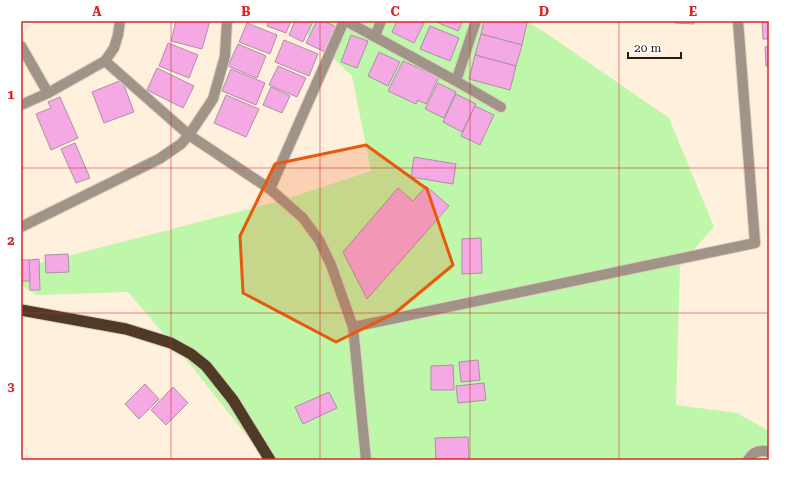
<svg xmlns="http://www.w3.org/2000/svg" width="790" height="481" font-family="'Roboto Serif',serif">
	<rect width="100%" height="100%" fill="#fff0de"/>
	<!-- green -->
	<path fill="#bef6aa" d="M 293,21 L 526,21 L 543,31 L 669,118 L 714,227 L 680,265 L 676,405 L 737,413 L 769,431 L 769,460 L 266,460 L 193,368 L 128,292 L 36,295 L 21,285 L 21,268 L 280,201 L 371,171 L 352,76 Z"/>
	<!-- building -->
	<g fill="#f4a8e4" stroke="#ad8fa6">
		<path d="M 176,21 L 210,21 L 202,49 L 171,41 Z"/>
		<path d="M 269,21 L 291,21 L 286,33 L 267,26 Z"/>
		<path d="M 295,21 L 313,21 L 303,42 L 289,35 Z"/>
		<path d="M 317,21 L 324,21 L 338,28 L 325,52 L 306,43 Z"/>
		<path d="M 397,21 L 419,21 L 424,23 L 414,43 L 392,32 Z"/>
		<path d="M 434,21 L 463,21 L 458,31 Z"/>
		<path d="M 484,21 L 519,21 L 527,23 L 522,45 L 481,34 Z"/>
		<path d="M 675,21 L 694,21 L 694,24 L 675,23 Z"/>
		<path d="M 762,21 L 769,21 L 769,39 L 763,39 Z"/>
		<path d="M 247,23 L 277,35 L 270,54 L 239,42 Z"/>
		<path d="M 430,26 L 459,38 L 450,61 L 420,49 Z"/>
		<path d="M 481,34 L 522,45 L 516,66 L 475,55 Z"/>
		<path d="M 351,35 L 368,41 L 357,68 L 341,62 Z"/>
		<path d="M 284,40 L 318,54 L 309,76 L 275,62 Z"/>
		<path d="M 168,43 L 198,55 L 189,78 L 159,66 Z"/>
		<path d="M 238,44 L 266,56 L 257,78 L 228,66 Z"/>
		<path d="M 769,46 L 769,66 L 766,66 L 765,47 Z"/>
		<path d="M 379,52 L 400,62 L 388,86 L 368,76 Z"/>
		<path d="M 475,55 L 516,66 L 510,90 L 469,79 Z"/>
		<path d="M 403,61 L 439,77 L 426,104 L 418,100 L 416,104 L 388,91 Z"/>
		<path d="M 278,66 L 306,78 L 297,97 L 269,85 Z"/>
		<path d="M 157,68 L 194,86 L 183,108 L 147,90 Z"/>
		<path d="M 231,69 L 265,83 L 256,105 L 222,91 Z"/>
		<path d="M 122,80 L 134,112 L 104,123 L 92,92 Z"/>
		<path d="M 438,83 L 456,92 L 444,118 L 425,109 Z"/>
		<path d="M 271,87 L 290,96 L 282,113 L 263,105 Z"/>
		<path d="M 456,94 L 476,104 L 462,132 L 443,122 Z"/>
		<path d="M 226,95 L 259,109 L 246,137 L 214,123 Z"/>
		<path d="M 60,97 L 78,138 L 51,150 L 36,114 L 51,108 L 48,102 Z"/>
		<path d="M 475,106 L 494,115 L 480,145 L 461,136 Z"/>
		<path d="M 75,143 L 90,178 L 76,183 L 61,149 Z"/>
		<path d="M 414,157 L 456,164 L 453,184 L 411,177 Z"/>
		<path d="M 426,186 L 449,206 L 367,299 L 343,252 L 398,188 L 413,201 Z"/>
		<path d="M 481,238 L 482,273 L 462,274 L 462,239 Z"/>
		<path d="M 68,254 L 69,272 L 46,273 L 45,255 Z"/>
		<path d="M 39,259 L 40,290 L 30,290 L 29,260 Z"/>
		<path d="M 21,260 L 29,260 L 30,281 L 21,281 Z"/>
		<path d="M 478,360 L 480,380 L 461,382 L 459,362 Z"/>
		<path d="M 453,365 L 454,390 L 431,390 L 431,366 Z"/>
		<path d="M 484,383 L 486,400 L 458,403 L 456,386 Z"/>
		<path d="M 145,384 L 159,399 L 139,419 L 125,404 Z"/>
		<path d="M 173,387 L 188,403 L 166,425 L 151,410 Z"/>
		<path d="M 329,392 L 337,408 L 303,424 L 295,407 Z"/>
		<path d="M 468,437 L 469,460 L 436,460 L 435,438 Z"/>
	</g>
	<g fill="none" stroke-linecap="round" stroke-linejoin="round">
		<defs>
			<g id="minor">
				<path d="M 346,21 L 456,81 L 501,107"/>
				<path d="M 375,36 L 381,21"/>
				<path d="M 21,46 L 48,93"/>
				<path d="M 105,61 L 189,135 L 270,189 L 303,218 L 319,240 L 331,265 L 353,327 L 366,460"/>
				<path d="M 456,81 L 476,21"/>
				<path d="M 21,105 L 48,93 L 105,61 L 114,48 L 118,35 L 120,21"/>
				<path d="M 270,189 L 344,21"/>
				<path d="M 21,227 L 159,159 L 181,144 L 189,135 L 213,99 L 225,56 L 227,21"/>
				<path d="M 353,327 L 755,243 L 738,21"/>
				<path d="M 748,460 C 753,452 760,449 769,452"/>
			</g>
			<path id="trunk" d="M 21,310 L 126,329 L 171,343 L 191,354 L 206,366 L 233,400 L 270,460"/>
		</defs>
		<!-- minor casing -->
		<use href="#minor" stroke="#dccebd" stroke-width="12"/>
		<!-- trunk casing -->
		<use href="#trunk" stroke="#dccebd" stroke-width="13"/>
		<!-- minor -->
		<use href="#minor" stroke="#a09488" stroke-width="10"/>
		<!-- trunk -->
		<use href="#trunk" stroke="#4f3a25" stroke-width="11"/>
	</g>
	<!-- marked area -->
	<path fill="#e8590c" fill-opacity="0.2" stroke="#e8590c" stroke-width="3" stroke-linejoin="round" d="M 366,145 L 427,189 L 453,265 L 395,313 L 336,342 L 243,293 L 240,236 L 275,164 Z"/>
	<!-- grid -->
	<path fill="none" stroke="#d62828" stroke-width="1" stroke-opacity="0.55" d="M 171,21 L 171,460M 320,21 L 320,460M 470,21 L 470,460M 619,21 L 619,460M 21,168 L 769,168M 21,313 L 769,313"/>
	<!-- border -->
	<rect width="790" height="481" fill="none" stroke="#ffffff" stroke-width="44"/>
	<!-- scale -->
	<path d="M628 52v6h53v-6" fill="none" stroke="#241b10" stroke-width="2"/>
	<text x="634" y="52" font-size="12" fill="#241b10" stroke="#ffffff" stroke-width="3" paint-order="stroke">20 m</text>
	<rect x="22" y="22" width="746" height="437" fill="none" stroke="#d62828" stroke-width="1.5"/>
	<g font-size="13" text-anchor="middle" font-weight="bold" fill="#d62828">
		<text x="97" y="16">A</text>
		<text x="246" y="16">B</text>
		<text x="395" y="16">C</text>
		<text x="544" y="16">D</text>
		<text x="693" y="16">E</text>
		<text x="11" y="99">1</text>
		<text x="11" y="245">2</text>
		<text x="11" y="391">3</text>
	</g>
</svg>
